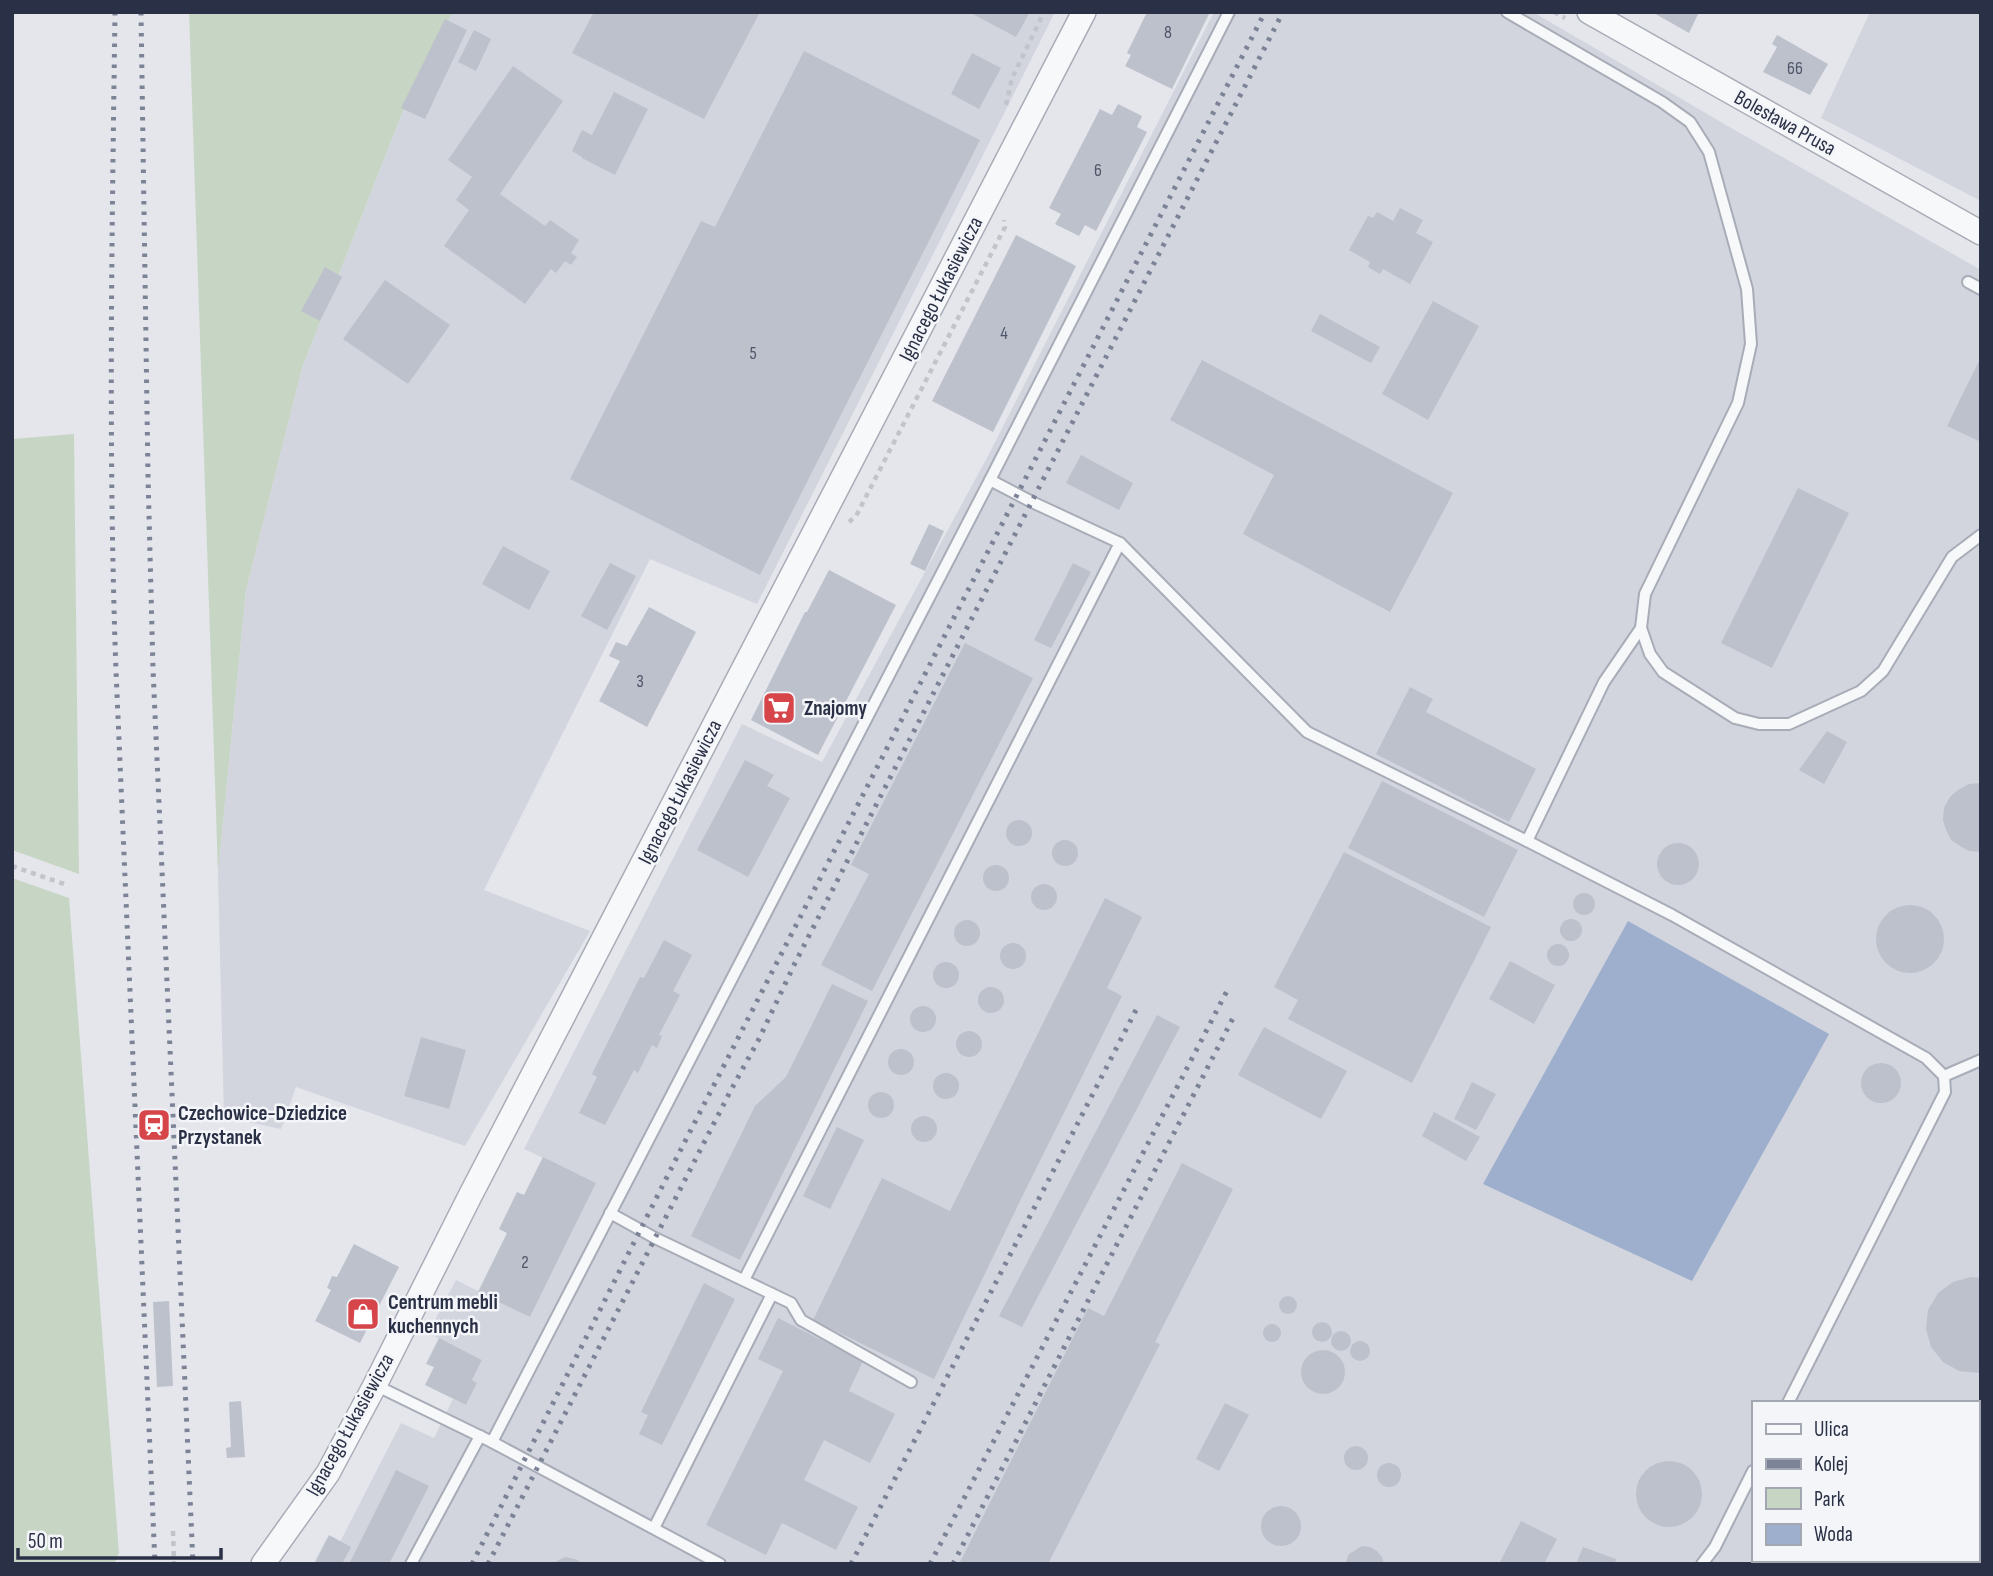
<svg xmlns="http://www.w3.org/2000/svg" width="1993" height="1576" font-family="'Sofia Sans Condensed',sans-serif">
	<rect width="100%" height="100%" fill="#e4e6ec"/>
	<!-- built -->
	<g fill="#d2d5de" fill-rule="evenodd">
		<path d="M 453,12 L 1055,12 L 757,604 L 650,559 L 484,890 L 590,931 L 465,1146 L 296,1087 L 281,1129 L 224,1117 L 218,873 L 246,590 L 302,368 L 410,93 Z"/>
		<path d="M 1214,12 L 1533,12 L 1726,125 L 1981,270 L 1981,1564 L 313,1564 L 327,1538 L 339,1544 L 401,1423 L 434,1438 L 453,1399 L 466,1405 L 477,1383 L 472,1380 L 482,1360 L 428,1333 L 456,1280 L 530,1317 L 596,1183 L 524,1149 L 742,724 L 822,762 L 989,454 ZM 1753,1403 L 1977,1403 L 1977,1560 L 1753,1560 Z"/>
		<path d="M 1870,12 L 1981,12 L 1981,201 L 1821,118 Z"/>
	</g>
	<!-- green -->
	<g fill="#c7d6c4">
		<path d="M 189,12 L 453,12 L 410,93 L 302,368 L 246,590 L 218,873 Z"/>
		<path d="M 74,434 L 79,874 L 12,850 L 12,439 Z"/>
		<path d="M 12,878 L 69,898 L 119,1553 L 114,1564 L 12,1564 Z"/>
	</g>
	<!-- water -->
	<path fill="#9dafcd" d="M 1628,921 L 1829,1034 L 1692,1281 L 1483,1184 Z"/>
	<!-- building -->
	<g fill="#bdc1cc">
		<path d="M 594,12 L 760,12 L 704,119 L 572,53 Z"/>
		<path d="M 969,12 L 1030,12 L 1016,37 Z"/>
		<path d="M 1147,12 L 1210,12 L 1172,89 L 1125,66 L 1131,55 L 1127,53 Z"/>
		<path d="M 1652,12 L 1699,12 L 1689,33 Z"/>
		<path d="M 445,19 L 467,30 L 425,119 L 401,108 Z"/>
		<path d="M 474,30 L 491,39 L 476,71 L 458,62 Z"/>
		<path d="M 1777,35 L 1828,64 L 1810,95 L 1763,72 L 1777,47 L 1772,44 Z"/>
		<path d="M 804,51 L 980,140 L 760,575 L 570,479 L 701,221 L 715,227 Z"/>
		<path d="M 972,53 L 1001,68 L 979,109 L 951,94 Z"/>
		<path d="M 513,66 L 563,101 L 500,194 L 545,226 L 550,220 L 579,240 L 571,253 L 577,257 L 571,265 L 565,261 L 556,273 L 551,269 L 525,304 L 444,246 L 469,210 L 456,200 L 472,177 L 448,160 Z"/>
		<path d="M 614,92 L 648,109 L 615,175 L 582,158 L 582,157 L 572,151 L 582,130 L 592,135 Z"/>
		<path d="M 1118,104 L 1142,116 L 1137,127 L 1147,132 L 1096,231 L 1085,225 L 1079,236 L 1055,224 L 1061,214 L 1049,208 L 1100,109 L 1112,115 Z"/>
		<path d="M 1400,208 L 1423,220 L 1416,233 L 1433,242 L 1410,284 L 1383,269 L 1380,274 L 1368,267 L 1370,262 L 1349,250 L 1368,216 L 1373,218 L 1377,212 L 1393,221 Z"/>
		<path d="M 1016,235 L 1076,266 L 993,432 L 932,401 Z"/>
		<path d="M 325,267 L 342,277 L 320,321 L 301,311 Z"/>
		<path d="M 385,280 L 450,325 L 408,384 L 343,339 Z"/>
		<path d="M 1433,301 L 1479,326 L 1428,420 L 1382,394 Z"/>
		<path d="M 1320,314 L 1380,347 L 1371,363 L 1311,331 Z"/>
		<path d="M 1981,357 L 1981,442 L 1947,426 Z"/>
		<path d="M 1202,360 L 1453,493 L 1390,612 L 1243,534 L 1274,475 L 1170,420 Z"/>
		<path d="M 1081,455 L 1133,483 L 1119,510 L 1066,483 Z"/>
		<path d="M 1798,488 L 1849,513 L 1772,668 L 1721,643 Z"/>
		<path d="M 929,524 L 944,531 L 925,571 L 910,564 Z"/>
		<path d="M 503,546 L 550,571 L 529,610 L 482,584 Z"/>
		<path d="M 610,563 L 636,576 L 607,630 L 581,616 Z"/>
		<path d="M 1073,563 L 1091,572 L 1051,648 L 1034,640 Z"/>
		<path d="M 829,570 L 896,605 L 818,755 L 751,720 L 805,612 L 807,612 Z"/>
		<path d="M 649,607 L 696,632 L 647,727 L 599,701 L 620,661 L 609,656 L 616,642 L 627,646 Z"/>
		<path d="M 965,643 L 1033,678 L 872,991 L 821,965 L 869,874 L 851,865 Z"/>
		<path d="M 1410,687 L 1433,699 L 1426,712 L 1536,769 L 1509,822 L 1376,754 Z"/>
		<path d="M 1827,731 L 1847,742 L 1824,784 L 1799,770 Z"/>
		<path d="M 745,760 L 774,775 L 767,786 L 790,798 L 748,877 L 697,850 Z"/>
		<path d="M 1382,781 L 1518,850 L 1484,917 L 1348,848 Z"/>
		<path d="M 1981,783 L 1981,852 L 1969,851 L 1960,846 L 1951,840 L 1946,830 L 1943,820 L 1944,808 L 1950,797 L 1958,790 L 1969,784 Z"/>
		<circle cx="1019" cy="833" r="13"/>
		<circle cx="1065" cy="853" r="13"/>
		<circle cx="1678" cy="864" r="21"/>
		<path d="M 1344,852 L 1491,927 L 1412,1083 L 1288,1019 L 1298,1000 L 1274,987 Z"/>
		<circle cx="996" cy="878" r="13"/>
		<circle cx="1044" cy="897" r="13"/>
		<circle cx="1584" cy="904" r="11"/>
		<path d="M 1105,898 L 1142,917 L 1107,988 L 1122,996 L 1021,1199 L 934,1379 L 813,1320 L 882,1178 L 950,1211 Z"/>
		<circle cx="1910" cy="939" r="34"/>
		<circle cx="1571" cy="930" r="11"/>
		<circle cx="967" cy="933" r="13"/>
		<path d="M 664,940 L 692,955 L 673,991 L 680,995 L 659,1035 L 662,1036 L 657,1048 L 652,1045 L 638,1073 L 634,1070 L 605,1125 L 579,1113 L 597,1077 L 592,1074 L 640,977 L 644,978 Z"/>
		<circle cx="1013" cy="956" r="13"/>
		<circle cx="1558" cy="955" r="11"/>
		<path d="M 1510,961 L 1555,985 L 1534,1024 L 1489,999 Z"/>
		<circle cx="946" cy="975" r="13"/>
		<path d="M 832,984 L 868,1001 L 740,1260 L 691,1236 L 755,1106 L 786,1077 Z"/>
		<circle cx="991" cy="1000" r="13"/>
		<circle cx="923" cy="1019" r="13"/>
		<path d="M 1157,1015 L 1180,1027 L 1022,1327 L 999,1316 Z"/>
		<path d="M 1264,1027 L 1347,1071 L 1321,1119 L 1238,1075 Z"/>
		<circle cx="969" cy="1044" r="13"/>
		<path d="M 421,1037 L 466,1050 L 449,1109 L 404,1096 Z"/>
		<circle cx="901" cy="1062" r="13"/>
		<circle cx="1881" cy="1083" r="20"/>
		<circle cx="946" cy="1086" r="13"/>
		<path d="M 1472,1082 L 1496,1094 L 1476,1130 L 1454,1119 Z"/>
		<circle cx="881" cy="1105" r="13"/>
		<path d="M 1434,1112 L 1480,1137 L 1466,1161 L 1422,1136 Z"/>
		<circle cx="924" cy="1129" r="13"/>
		<path d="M 837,1127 L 864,1140 L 830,1209 L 803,1196 Z"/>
		<path d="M 543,1157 L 596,1183 L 530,1317 L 478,1292 L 507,1233 L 499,1229 L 517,1192 L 524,1195 Z"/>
		<path d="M 1182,1163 L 1233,1189 L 1155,1342 L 1160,1344 L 1048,1564 L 959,1564 L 1088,1308 L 1104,1316 Z"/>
		<path d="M 354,1244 L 399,1267 L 360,1343 L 315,1321 L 331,1290 L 327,1288 L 332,1276 L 337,1277 Z"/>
		<path d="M 1971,1277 L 1981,1278 L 1981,1373 L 1978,1373 L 1959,1371 L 1943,1362 L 1931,1347 L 1926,1329 L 1928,1310 L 1938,1293 L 1953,1282 Z"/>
		<path d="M 704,1283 L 735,1299 L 662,1445 L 639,1434 L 648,1415 L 641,1412 Z"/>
		<circle cx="1288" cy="1305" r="9"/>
		<path d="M 169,1301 L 173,1386 L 157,1387 L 153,1302 Z"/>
		<path d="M 778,1318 L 863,1361 L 849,1391 L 895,1414 L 870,1463 L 824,1440 L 804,1480 L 858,1507 L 836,1550 L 782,1523 L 766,1555 L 706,1525 L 783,1371 L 758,1359 Z"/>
		<circle cx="1322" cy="1332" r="10"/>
		<circle cx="1272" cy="1333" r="9"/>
		<circle cx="1341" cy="1341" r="10"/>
		<path d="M 439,1338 L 482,1360 L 472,1380 L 477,1383 L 466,1405 L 425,1385 L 434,1367 L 426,1364 Z"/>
		<circle cx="1360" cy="1351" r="10"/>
		<circle cx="1323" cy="1372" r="22"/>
		<path d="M 241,1401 L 245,1457 L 227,1458 L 226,1448 L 231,1447 L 229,1402 Z"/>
		<path d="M 1225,1403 L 1249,1415 L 1219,1471 L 1196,1459 Z"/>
		<circle cx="1356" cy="1458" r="12"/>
		<circle cx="1669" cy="1494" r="33"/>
		<circle cx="1389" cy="1475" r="12"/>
		<path d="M 396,1470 L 429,1486 L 389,1564 L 349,1564 Z"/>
		<circle cx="1281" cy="1526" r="20"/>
		<path d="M 1981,1515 L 1981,1554 L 1977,1553 L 1977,1522 Z"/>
		<path d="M 1521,1521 L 1557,1539 L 1544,1564 L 1499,1564 Z"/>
		<path d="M 329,1535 L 351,1547 L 342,1564 L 315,1564 Z"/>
		<path d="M 1362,1546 L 1370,1547 L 1377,1551 L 1382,1557 L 1384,1564 L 1345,1564 L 1349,1554 Z"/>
		<path d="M 1583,1547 L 1616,1559 L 1615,1564 L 1576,1564 Z"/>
		<path d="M 565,1557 L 575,1559 L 584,1564 L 551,1564 Z"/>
	</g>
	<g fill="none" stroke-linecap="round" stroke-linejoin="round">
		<defs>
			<g id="lane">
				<path d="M 1507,12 L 1662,102 L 1690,122 L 1709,152 L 1747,289 L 1751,344 L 1738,403 L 1645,594 L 1641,628 L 1650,654 L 1663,672 L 1735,718 L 1759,724 L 1789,724 L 1861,691 L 1883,671 L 1952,557 L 1981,535"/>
				<path d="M 1968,282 L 1981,289"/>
				<path d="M 990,480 L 1032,502 L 1120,543 L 1307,732 L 1527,841 L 1604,682 L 1641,628"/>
				<path d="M 1527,841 L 1672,915 L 1926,1058 L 1944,1076 L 1945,1092 L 1788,1403"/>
				<path d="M 1944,1076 L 1981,1060"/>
				<path d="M 610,1213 L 655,1238 L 791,1303 L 801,1320 L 911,1382"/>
				<path d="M 744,1280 L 1120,543"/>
				<path d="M 375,1385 L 492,1442 L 720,1564"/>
				<path d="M 492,1442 L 990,480 L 1229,12"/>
				<path d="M 654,1528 L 772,1294"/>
				<path d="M 411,1564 L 480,1436"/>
				<path d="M 1702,1564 L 1715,1547 L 1753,1471"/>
			</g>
			<g id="street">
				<path d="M 1589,12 L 1981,233"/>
				<path d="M 263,1564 L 328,1473 L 375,1385 L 470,1196 L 1084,12"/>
			</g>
		</defs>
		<!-- lane casing -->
		<use href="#lane" stroke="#a8acb7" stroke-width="14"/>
		<!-- street casing -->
		<use href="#street" stroke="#a8acb7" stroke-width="26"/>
		<!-- path -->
		<g stroke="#c2c4cb" stroke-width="4.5" stroke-dasharray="5 5" stroke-linecap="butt">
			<path d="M 1554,12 L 1565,18"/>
			<path d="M 1006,105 L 1012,78 L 1044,12"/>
			<path d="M 849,522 L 856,516 L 1005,227 L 1004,220"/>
			<path d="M 12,866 L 67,885"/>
			<path d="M 173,1531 L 174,1564"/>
		</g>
		<!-- lane -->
		<use href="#lane" stroke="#f7f8fa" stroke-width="10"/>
		<!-- street -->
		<use href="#street" stroke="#f7f8fa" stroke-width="23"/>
		<!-- rail -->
		<g stroke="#7c8397" stroke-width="5" stroke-dasharray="3.5 7" stroke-linecap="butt">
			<path d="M 115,12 C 112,232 108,452 116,671 L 155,1564"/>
			<path d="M 141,12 L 148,476 L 153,669 L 193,1564"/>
			<path d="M 472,1564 L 677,1157 L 1265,12"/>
			<path d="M 488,1564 L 731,1090 L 759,1039 L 795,963 L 1283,12"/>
			<path d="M 851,1564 L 1137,1008"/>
			<path d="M 930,1564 L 1229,987"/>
			<path d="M 953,1564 L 1233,1018"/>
		</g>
	</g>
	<!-- icons -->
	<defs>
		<symbol id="supermarket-square" viewBox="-11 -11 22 22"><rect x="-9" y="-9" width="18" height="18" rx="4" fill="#d54549" stroke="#f4f5f9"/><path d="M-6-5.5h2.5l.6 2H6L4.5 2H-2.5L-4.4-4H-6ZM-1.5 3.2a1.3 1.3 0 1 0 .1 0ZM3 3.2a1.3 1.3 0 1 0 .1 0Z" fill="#fff"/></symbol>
		<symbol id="station-square" viewBox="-11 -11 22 22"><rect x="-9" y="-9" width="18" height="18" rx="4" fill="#d54549" stroke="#f4f5f9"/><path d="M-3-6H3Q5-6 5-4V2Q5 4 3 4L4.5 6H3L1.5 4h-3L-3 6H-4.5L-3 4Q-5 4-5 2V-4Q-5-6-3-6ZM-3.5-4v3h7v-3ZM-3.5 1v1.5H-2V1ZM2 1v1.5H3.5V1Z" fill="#fff"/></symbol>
		<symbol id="shop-square" viewBox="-11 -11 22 22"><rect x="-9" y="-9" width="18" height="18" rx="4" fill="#d54549" stroke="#f4f5f9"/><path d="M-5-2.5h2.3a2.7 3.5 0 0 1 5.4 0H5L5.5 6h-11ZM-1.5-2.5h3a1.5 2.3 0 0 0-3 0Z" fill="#fff"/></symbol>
	</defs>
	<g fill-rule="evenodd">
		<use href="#supermarket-square" x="760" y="689" width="38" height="38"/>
		<use href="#station-square" x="135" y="1106" width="38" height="38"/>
		<use href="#shop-square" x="344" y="1295" width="38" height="38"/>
	</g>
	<g text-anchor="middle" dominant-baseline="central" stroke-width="5" stroke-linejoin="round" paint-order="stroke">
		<!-- number labels -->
		<g font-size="18" fill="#4f5568">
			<text x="1168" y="32">8</text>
			<text x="1795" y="68">66</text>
			<text x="1098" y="170">6</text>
			<text x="1004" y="333">4</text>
			<text x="753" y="353">5</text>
			<text x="640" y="681">3</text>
			<text x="525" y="1262">2</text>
		</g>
		<!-- street labels -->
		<g font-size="21" fill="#2a3146" stroke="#f4f5f9">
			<text transform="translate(1785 123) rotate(29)">Bolesława Prusa</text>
			<text transform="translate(941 289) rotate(-63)">Ignacego Łukasiewicza</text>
			<text transform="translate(680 792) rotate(-63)">Ignacego Łukasiewicza</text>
			<text transform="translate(350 1425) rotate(-61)">Ignacego Łukasiewicza</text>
		</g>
		<!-- poi labels -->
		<g font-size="21" font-weight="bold" fill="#2a3146" stroke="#f4f5f9" text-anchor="start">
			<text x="804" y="708">Znajomy</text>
			<text x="178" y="1113">Czechowice-Dziedzice<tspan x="178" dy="24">Przystanek</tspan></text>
			<text x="388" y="1302">Centrum mebli<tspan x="388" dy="24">kuchennych</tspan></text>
		</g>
	</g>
	<!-- border -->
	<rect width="1993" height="1576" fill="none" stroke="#2a3146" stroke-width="28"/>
	<!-- legend -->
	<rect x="1752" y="1401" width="228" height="161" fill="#f4f5f9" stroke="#a3a7b1" stroke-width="2"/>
	<rect x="1766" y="1424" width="35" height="10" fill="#f7f8fa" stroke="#a3a7b1" stroke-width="2"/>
	<text x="1814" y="1436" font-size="21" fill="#2a3146">Ulica</text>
	<rect x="1766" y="1459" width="35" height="10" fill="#7c8397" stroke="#a3a7b1" stroke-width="2"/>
	<text x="1814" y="1471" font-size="21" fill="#2a3146">Kolej</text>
	<rect x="1766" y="1488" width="35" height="21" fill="#c7d6c4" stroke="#a3a7b1" stroke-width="2"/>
	<text x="1814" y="1506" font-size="21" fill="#2a3146">Park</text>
	<rect x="1766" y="1524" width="35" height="21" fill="#9dafcd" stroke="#a3a7b1" stroke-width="2"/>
	<text x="1814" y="1541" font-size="21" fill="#2a3146">Woda</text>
	<!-- scale -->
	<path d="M18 1548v10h203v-10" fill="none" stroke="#2a3146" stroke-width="3.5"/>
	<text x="28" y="1548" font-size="21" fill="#2a3146" stroke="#f4f5f9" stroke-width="5" paint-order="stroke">50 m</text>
</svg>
